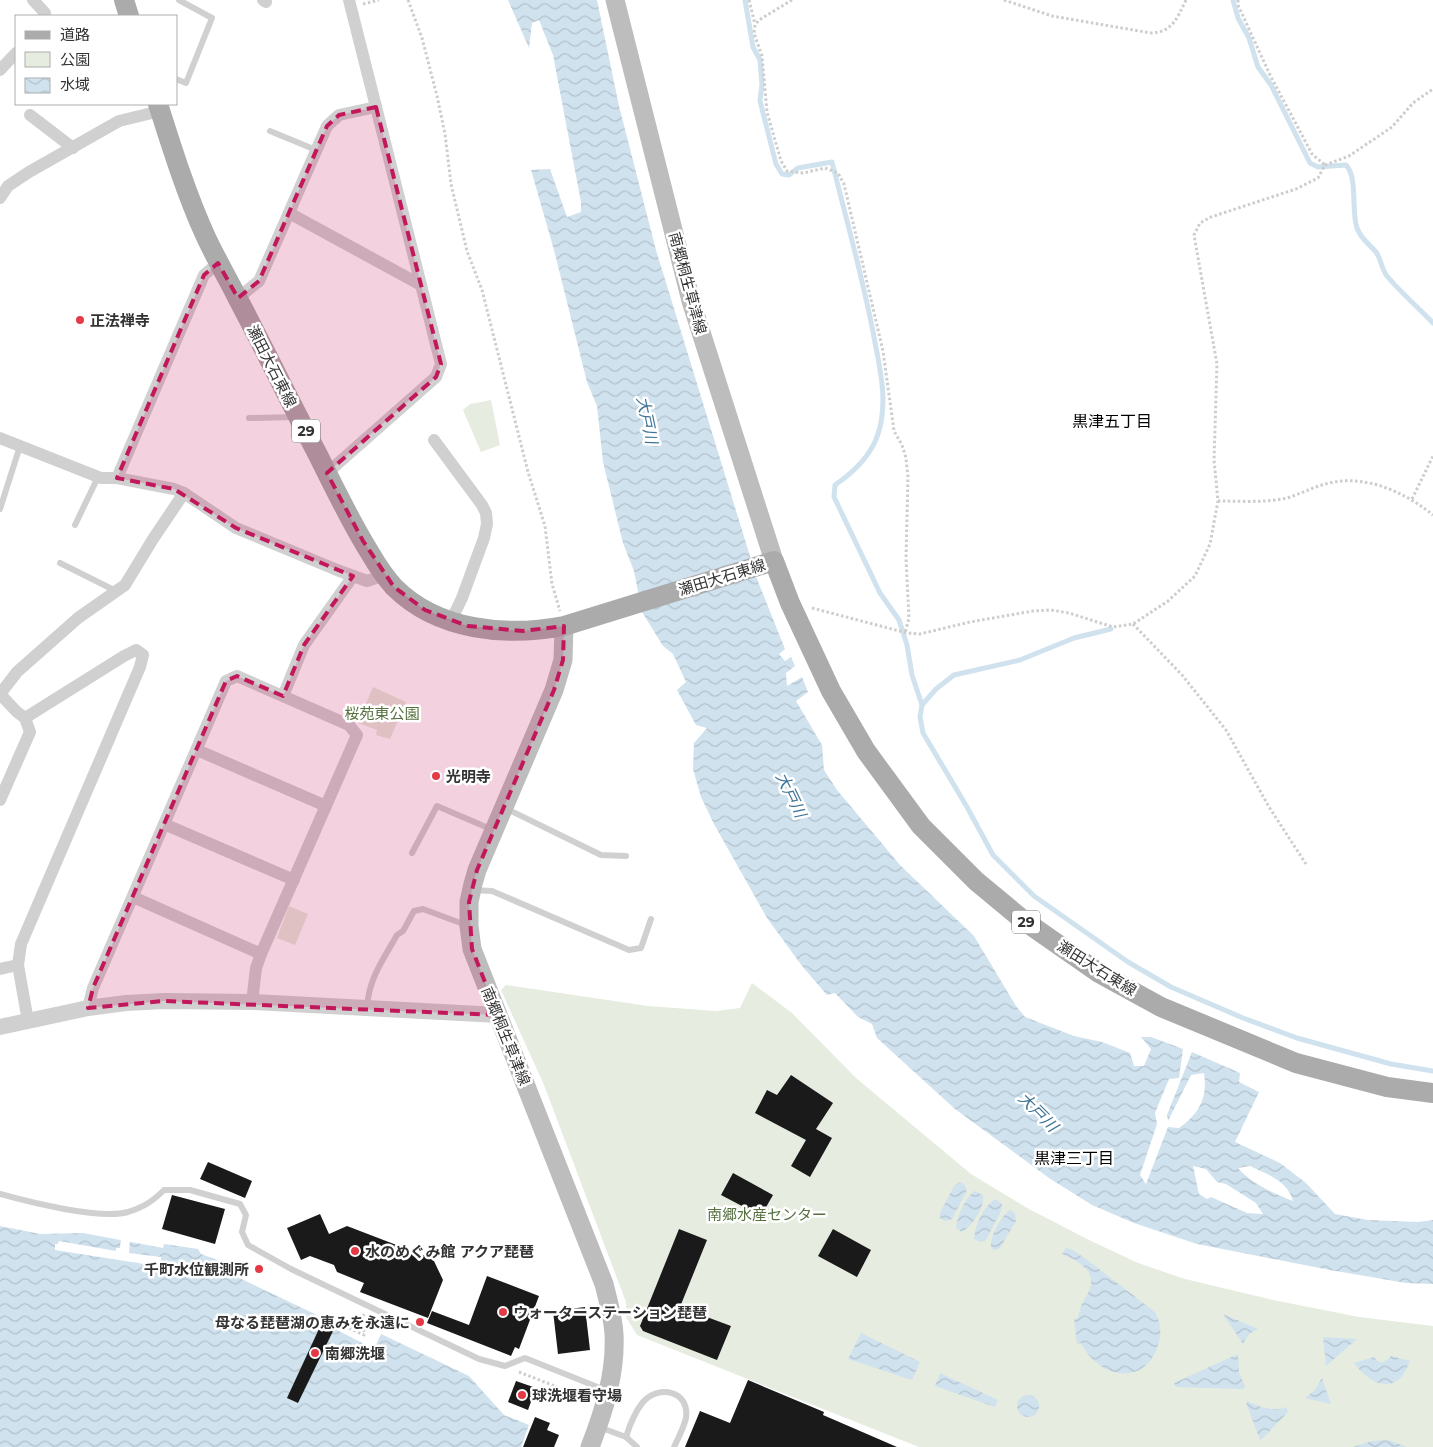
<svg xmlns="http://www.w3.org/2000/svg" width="1433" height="1447" font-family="Montserrat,'Noto Sans JP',sans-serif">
	<defs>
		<pattern id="water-waves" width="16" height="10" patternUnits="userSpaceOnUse" patternTransform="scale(1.25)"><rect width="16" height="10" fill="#cfe2ee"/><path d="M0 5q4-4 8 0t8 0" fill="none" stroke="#b2c2cd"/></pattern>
	</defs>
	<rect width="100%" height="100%" fill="#fff"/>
	<!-- park -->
	<g fill="#e6ecdf">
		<path d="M 491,400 L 500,445 L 481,452 L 463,410 L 470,404 Z"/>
		<path d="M 373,687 L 406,702 L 390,739 L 376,735 L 377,730 L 358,723 Z"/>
		<path d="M 289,906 L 308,914 L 295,945 L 277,938 Z"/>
		<path d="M 752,983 L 792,1013 L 856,1078 L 971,1174 L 1027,1208 L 1091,1241 L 1138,1263 L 1185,1279 L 1273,1300 L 1359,1317 L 1433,1326 L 1433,1447 L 919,1447 L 637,1335 L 626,1317 L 626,1302 L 544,1085 L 501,990 L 506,985 L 648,1006 L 716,1011 L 740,1008 Z"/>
	</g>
	<!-- water -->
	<g fill="url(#water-waves)" fill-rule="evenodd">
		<path d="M 508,0 L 597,0 L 619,106 L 656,250 L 757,579 L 785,649 L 779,654 L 785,661 L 791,657 L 795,666 L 786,673 L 787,686 L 802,677 L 808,692 L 796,701 L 822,745 L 824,770 L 837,790 L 900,865 L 974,936 L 1016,1006 L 1025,1017 L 1074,1036 L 1102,1042 L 1130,1053 L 1134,1066 L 1144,1066 L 1151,1049 L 1141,1037 L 1151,1037 L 1183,1049 L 1179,1078 L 1169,1079 L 1155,1113 L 1157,1124 L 1140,1175 L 1146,1184 L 1168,1127 L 1179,1128 C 1199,1114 1208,1098 1204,1073 L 1191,1075 L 1168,1121 L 1167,1115 L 1192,1052 L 1240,1073 L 1239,1082 L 1259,1092 L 1235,1142 L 1280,1163 L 1306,1183 L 1335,1214 L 1368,1220 L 1418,1222 L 1433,1220 L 1433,1284 L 1406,1283 L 1330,1270 L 1197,1244 L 1134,1223 L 1092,1205 L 1049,1178 L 955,1109 L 877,1038 L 872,1024 L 858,1017 L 835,993 L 827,995 L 802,966 L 767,918 L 714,824 L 701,797 L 693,769 L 694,743 L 707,728 L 696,725 L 677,690 L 686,682 L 673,654 L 663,646 L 642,612 L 634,571 L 623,543 L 603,462 L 597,406 L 587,382 L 554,250 L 531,170 L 550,169 L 567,217 L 581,212 L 581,202 L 553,55 L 539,20 L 532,23 L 529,48 ZM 1193,1166 L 1206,1169 L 1217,1182 L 1226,1184 L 1256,1203 L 1263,1214 L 1247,1213 L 1211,1197 L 1207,1199 L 1199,1194 ZM 1250,1166 C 1268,1175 1287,1180 1293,1201 C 1276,1195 1249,1182 1238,1168 Z"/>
		<path d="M 960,1182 L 964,1184 L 967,1190 L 952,1219 L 945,1221 L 940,1218 L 940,1213 L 954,1186 Z"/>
		<path d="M 975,1191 L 983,1195 C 985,1207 972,1226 962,1232 L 956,1228 C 958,1215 965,1197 975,1191 Z"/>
		<path d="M 995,1199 L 1002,1204 L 1001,1211 L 986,1240 L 980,1242 L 974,1239 C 975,1225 983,1207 995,1199 Z"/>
		<path d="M 1010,1210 L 1015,1213 L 1016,1221 L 1000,1248 L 995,1250 L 991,1248 C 990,1235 1000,1218 1010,1210 Z"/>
		<path d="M 0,1226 L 40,1234 L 83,1233 L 163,1248 L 164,1244 L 198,1249 L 201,1254 L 217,1260 L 229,1273 L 321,1317 L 337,1330 L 374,1349 L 381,1334 L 469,1376 L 504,1415 L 529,1425 L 521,1447 L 0,1447 Z"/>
		<path d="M 1066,1248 L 1073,1250 L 1090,1262 L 1155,1312 C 1161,1323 1162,1333 1158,1345 C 1145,1388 1098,1378 1081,1343 L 1077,1344 L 1074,1319 L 1078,1318 C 1079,1313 1080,1307 1083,1302 C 1086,1297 1090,1291 1091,1284 C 1093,1268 1074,1259 1062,1254 Z"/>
		<path d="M 1223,1314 L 1258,1329 L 1249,1334 L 1243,1344 Z"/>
		<path d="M 861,1333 L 920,1362 L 912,1380 L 848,1359 Z"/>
		<path d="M 1323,1337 L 1357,1339 L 1326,1366 Z"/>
		<path d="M 1238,1354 L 1239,1373 L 1245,1386 L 1243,1389 L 1176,1387 L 1174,1383 Z"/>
		<path d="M 1391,1356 L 1410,1361 C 1408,1365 1406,1371 1403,1375 C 1387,1395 1365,1378 1354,1363 L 1374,1357 C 1379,1365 1385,1363 1391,1356 Z"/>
		<path d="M 940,1373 L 998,1400 L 995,1407 L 935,1386 Z"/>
		<path d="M 1322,1378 L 1331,1404 L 1305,1398 L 1315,1390 Z"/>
		<circle cx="1028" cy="1406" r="11"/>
		<path d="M 1247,1401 C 1260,1407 1272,1412 1286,1407 L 1288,1412 L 1263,1438 L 1260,1440 L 1246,1403 Z"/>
		<path d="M 1388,1440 L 1407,1447 L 1353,1447 L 1372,1441 Z"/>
	</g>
	<!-- pier -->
	<path fill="#fff" d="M 121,1238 L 130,1240 L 129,1253 L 161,1257 L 161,1262 L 157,1262 L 157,1266 L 55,1250 L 55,1244 L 58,1244 L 59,1241 L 116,1251 L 116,1248 L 120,1248 Z"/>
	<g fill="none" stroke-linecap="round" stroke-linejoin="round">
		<!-- stream -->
		<g stroke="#cfe2ee" stroke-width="5">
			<path d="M 745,0 L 753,47 L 760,60 L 762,84 L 760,101 L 776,164 L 782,174 L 789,175 L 798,168 L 832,162 C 846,218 862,275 873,332 C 879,365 889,400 878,434 C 871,456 854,472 835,485 L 834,497 L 880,593 L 899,620 L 907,645 L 912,675 L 922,705 L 920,717 L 923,733 L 967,807 L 993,855 L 1034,896 L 1128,962 L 1171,987 L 1243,1018 L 1297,1038 L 1391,1064 L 1433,1071"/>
			<path d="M 1233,0 L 1238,18 L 1249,38 L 1258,67 L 1271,85 L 1310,163 L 1318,167 L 1346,165 C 1358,177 1351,212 1357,228 C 1361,239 1369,244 1376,252 C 1381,259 1382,270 1387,276 C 1401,293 1418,307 1433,323"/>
			<path d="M 922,705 L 936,689 L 954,675 L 1020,660 L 1074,638 L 1111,629"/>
		</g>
	</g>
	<!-- building -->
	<g fill="#1a1a1a">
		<path d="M 791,1075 L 833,1103 L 816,1129 L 832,1138 L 810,1177 L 791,1166 L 806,1140 L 755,1113 L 767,1090 L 777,1095 Z"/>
		<path d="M 208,1162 L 252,1181 L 245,1198 L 200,1179 Z"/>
		<path d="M 733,1173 L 773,1195 L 761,1216 L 721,1195 Z"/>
		<path d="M 172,1195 L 225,1209 L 215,1244 L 162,1229 Z"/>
		<path d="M 320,1214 L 329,1234 L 347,1226 L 433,1259 L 443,1280 L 428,1318 L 360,1292 L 364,1283 L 337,1272 L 334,1265 L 310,1256 L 301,1260 L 287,1228 Z"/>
		<path d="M 679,1229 L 707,1240 L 680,1307 L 731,1326 L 717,1360 L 643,1331 L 640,1326 Z"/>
		<path d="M 833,1229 L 871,1250 L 857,1277 L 818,1256 Z"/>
		<path d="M 487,1276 L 539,1296 L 519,1349 L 515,1347 L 511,1356 L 427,1323 L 432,1311 L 469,1325 Z"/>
		<path d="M 585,1307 L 590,1350 L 558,1354 L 553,1311 Z"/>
		<path d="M 324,1318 L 336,1325 L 298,1403 L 287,1398 Z"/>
		<path d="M 748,1380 L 824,1412 L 823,1415 L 897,1447 L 685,1447 L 700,1411 L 730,1423 Z"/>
		<path d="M 516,1381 L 536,1388 L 528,1410 L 508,1402 Z"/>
		<path d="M 535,1417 L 550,1423 L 547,1430 L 559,1435 L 554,1447 L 523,1447 Z"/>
	</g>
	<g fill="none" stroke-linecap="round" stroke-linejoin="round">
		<!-- path -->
		<g stroke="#cdcdcd" stroke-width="3" stroke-dasharray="2.5 2.5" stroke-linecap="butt">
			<path d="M 408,0 L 422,38 L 437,96 L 445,134 L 451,184 L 467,251 L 482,290 L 528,472 L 545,526 L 552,584 L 560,611"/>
			<path d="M 749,0 L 755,24"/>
			<path d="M 792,0 L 759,20 L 755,25 L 754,33 L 762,56 L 767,112 L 781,161 L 787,171 L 803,173 L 825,168 L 838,173 L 844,184 L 883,351 L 894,431 L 902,445 L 906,458 L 908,477 L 906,558 L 909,618 L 905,633"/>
			<path d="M 1004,0 L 1052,16 L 1151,33 C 1173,32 1177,18 1186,0"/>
			<path d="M 1238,0 L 1238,5 L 1270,75 L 1312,154 L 1325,165"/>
			<path d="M 363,4 L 379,0"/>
			<path d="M 1412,499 L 1433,456"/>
			<path d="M 1218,501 C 1240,501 1265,503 1287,498 C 1303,493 1317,485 1334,482 C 1369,476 1406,493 1433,515"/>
			<path d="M 812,608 L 907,633 L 920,634 L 970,622 L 1033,611 L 1051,610 L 1069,613 L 1113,627 L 1133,624 L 1168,601 L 1195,576 L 1210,544 L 1218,501 L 1214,460 L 1217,364 L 1194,235 L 1200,223 L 1211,217 L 1296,189 L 1318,178 L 1325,165 L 1349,156 L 1392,127 L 1413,103 L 1433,89"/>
			<path d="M 1133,624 L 1182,675 L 1226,730 L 1269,807 L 1306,864"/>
			<path d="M 335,1322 L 349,1328 L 353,1325 L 359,1325"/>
			<path d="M 359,1325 L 364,1314"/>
			<path d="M 349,1328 L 364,1335 L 365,1332 L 359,1325"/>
			<path d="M 519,1372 L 570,1392 L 590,1398"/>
		</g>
		<!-- service -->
		<g stroke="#d0d0d0" stroke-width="6">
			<path d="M 176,79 L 186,83 L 212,18 L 179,0"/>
			<path d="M 270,131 L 316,150"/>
			<path d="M 249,418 L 295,417"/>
			<path d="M 0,509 L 20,446"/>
			<path d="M 75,525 L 98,477"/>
			<path d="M 60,563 L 116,591"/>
			<path d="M 505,808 L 601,855 L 626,856"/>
			<path d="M 412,853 L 437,806 L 493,830"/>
			<path d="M 473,890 L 492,891 L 629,950 L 641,948 L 651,919"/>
			<path d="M 367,1007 C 369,978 383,960 397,935 L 403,931 L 414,911 L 423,909 L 466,925"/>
			<path d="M 0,1194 C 29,1202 100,1220 128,1212 C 144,1207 153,1201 164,1190 L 190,1190 L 240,1204 L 246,1215 L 242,1232 L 248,1245 L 291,1269 L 479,1359 L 505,1366 L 525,1358 L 605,1390"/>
			<path d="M 599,1427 L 626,1437 L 637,1447"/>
			<path d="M 626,1437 C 630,1424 634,1413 643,1402 C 659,1384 690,1391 686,1418 C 684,1427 678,1439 674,1447"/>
		</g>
		<!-- minor -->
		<g stroke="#d0d0d0" stroke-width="12">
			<path d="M 33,0 L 45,13 L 44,16"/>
			<path d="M 263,0 L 266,2"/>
			<path d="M 0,70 L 16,53"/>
			<path d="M 30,115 L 73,148"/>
			<path d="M 0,198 L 8,186 L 29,172 L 119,121 L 160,111"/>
			<path d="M 289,213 L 421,285"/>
			<path d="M 238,298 L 259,281 L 327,126 L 339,115 L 376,107"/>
			<path d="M 0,438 L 101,478 L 117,478 L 174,489 L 184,493 L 236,528 L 337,570 L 367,581 L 384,575"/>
			<path d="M 434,440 L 482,505 L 486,513 L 487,524 L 484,538 L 462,598 L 451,621"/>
			<path d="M 327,473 L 436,377 L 441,364 L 349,0"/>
			<path d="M 117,478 L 204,275 L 218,263"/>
			<path d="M 0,694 L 17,672 L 78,618 L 125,585 L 153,539 L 184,493"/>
			<path d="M 0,694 L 17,712 L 25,718 L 30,732 L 0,800"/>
			<path d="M 283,696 L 304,645 L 353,576"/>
			<path d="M 25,718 L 124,656 L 136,650 L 143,655 L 140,667 L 21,944 L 18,965 L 28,1021"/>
			<path d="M 197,750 L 326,806"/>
			<path d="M 164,824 L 294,880"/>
			<path d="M 133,897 L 261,954"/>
			<path d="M 0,969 L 18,965"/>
			<path d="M 88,1008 L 93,988 L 226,681 L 237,676 L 349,725 L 357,735 L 261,954 L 256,968 L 252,1002"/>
		</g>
		<!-- tertiary -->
		<path stroke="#d0d0d0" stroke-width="16" d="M 0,1027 L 88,1008 L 126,1003 L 164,1001 L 252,1002 L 498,1015"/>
		<!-- secondary -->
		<g stroke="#bdbdbd" stroke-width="19">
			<path d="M 615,0 L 691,301 L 774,561"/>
			<path d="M 564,626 L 563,660 L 554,690 L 477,870 L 473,884 L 469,902 L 469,926 L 472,949 L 604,1284 C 608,1300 613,1317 614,1334 C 616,1373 604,1411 590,1447"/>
		</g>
		<!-- primary -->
		<g stroke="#ababab" stroke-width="20">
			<path d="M 124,0 L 129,16"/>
			<path d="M 158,104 C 172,148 186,193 205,235 C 215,257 227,277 238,299 C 265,350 290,402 317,453 C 334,487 350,521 370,553 C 377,565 385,577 394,587 C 438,631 506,637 564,626 L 774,561 L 790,603 L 831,691 L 866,751 L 921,826 L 976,881 L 1023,920 L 1099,973 L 1161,1007 L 1296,1063 L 1387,1087 L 1433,1093"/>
		</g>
	</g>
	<!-- marked area -->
	<path fill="#c2185b" fill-opacity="0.2" stroke="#c2185b" stroke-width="4" stroke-dasharray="10 6" stroke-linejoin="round" d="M 376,107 L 441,364 L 436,377 L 327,473 L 363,541 L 394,587 L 425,610 L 468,626 L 523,631 L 564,626 L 563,660 L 554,690 L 477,870 L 469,902 L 472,949 L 498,1015 L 164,1001 L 88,1008 L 93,988 L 226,681 L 237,676 L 283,696 L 304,645 L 353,576 L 236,528 L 174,489 L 117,478 L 204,275 L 218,263 L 238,298 L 259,281 L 327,126 L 339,115 Z"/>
	<!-- markers -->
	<g fill="#e63946" stroke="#fff" stroke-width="2">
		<circle cx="80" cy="320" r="5"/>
		<circle cx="436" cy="776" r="5"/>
		<circle cx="355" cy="1251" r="5"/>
		<circle cx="259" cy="1269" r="5"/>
		<circle cx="503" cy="1312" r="5"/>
		<circle cx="420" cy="1322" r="5"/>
		<circle cx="315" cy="1353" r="5"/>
		<circle cx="522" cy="1395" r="5"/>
	</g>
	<g text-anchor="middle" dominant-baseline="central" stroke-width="5" stroke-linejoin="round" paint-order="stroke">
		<!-- shield labels -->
		<g fill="#fff" stroke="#707070" stroke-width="1">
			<rect x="292" y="419.5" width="28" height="23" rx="4"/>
			<rect x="1012" y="910.5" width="28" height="23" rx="4"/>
		</g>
		<g font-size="14" font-weight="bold" fill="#333">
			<text x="306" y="431">29</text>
			<text x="1026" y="922">29</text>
		</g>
		<!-- street labels -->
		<g font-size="15" fill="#333" stroke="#fff">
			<text transform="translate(688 283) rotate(75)">南郷桐生草津線</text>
			<text transform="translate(272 366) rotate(63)">瀬田大石東線</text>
			<text transform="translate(722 577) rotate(-17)">瀬田大石東線</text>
			<text transform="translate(1097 968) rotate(32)">瀬田大石東線</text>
			<text transform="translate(506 1036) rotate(68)">南郷桐生草津線</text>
		</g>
		<!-- poi labels -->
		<g font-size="15" font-weight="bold" fill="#333" stroke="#fff" text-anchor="start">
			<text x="90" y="320">正法禅寺</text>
			<text x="446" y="776">光明寺</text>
			<text x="365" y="1251">水のめぐみ館 アクア琵琶</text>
			<text x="249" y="1269" text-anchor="end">千町水位観測所</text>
			<text x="513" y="1312">ウォーターステーション琵琶</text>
			<text x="410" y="1322" text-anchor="end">母なる琵琶湖の恵みを永遠に</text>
			<text x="325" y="1353">南郷洗堰</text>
			<text x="532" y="1395">球洗堰看守場</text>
		</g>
		<!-- park labels -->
		<g font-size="15" fill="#56703f" stroke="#fff">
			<text x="382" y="713">桜苑東公園</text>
			<text x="767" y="1214">南郷水産センター</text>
		</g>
		<!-- water labels -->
		<g font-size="16" font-style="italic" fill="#3f7597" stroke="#fff">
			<text transform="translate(647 420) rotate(78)">大戸川</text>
			<text transform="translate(791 795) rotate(64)">大戸川</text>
			<text transform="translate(1038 1112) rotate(45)">大戸川</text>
		</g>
		<!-- neighbourhood labels -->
		<g font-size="16" fill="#000" stroke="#fff">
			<text x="1112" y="421">黒津五丁目</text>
			<text x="1074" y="1158">黒津三丁目</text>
		</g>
	</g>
	<!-- legend -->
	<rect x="15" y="15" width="162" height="90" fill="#ffffff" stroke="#adadad"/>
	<rect x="25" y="31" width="25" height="8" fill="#ababab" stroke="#adadad"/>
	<text x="60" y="40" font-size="15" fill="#333333">道路</text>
	<rect x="25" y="52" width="25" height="15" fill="#e6ecdf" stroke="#adadad"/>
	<text x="60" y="65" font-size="15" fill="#333333">公園</text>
	<rect x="25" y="78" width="25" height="15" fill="url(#water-waves)" stroke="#adadad"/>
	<text x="60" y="90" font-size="15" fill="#333333">水域</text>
</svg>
